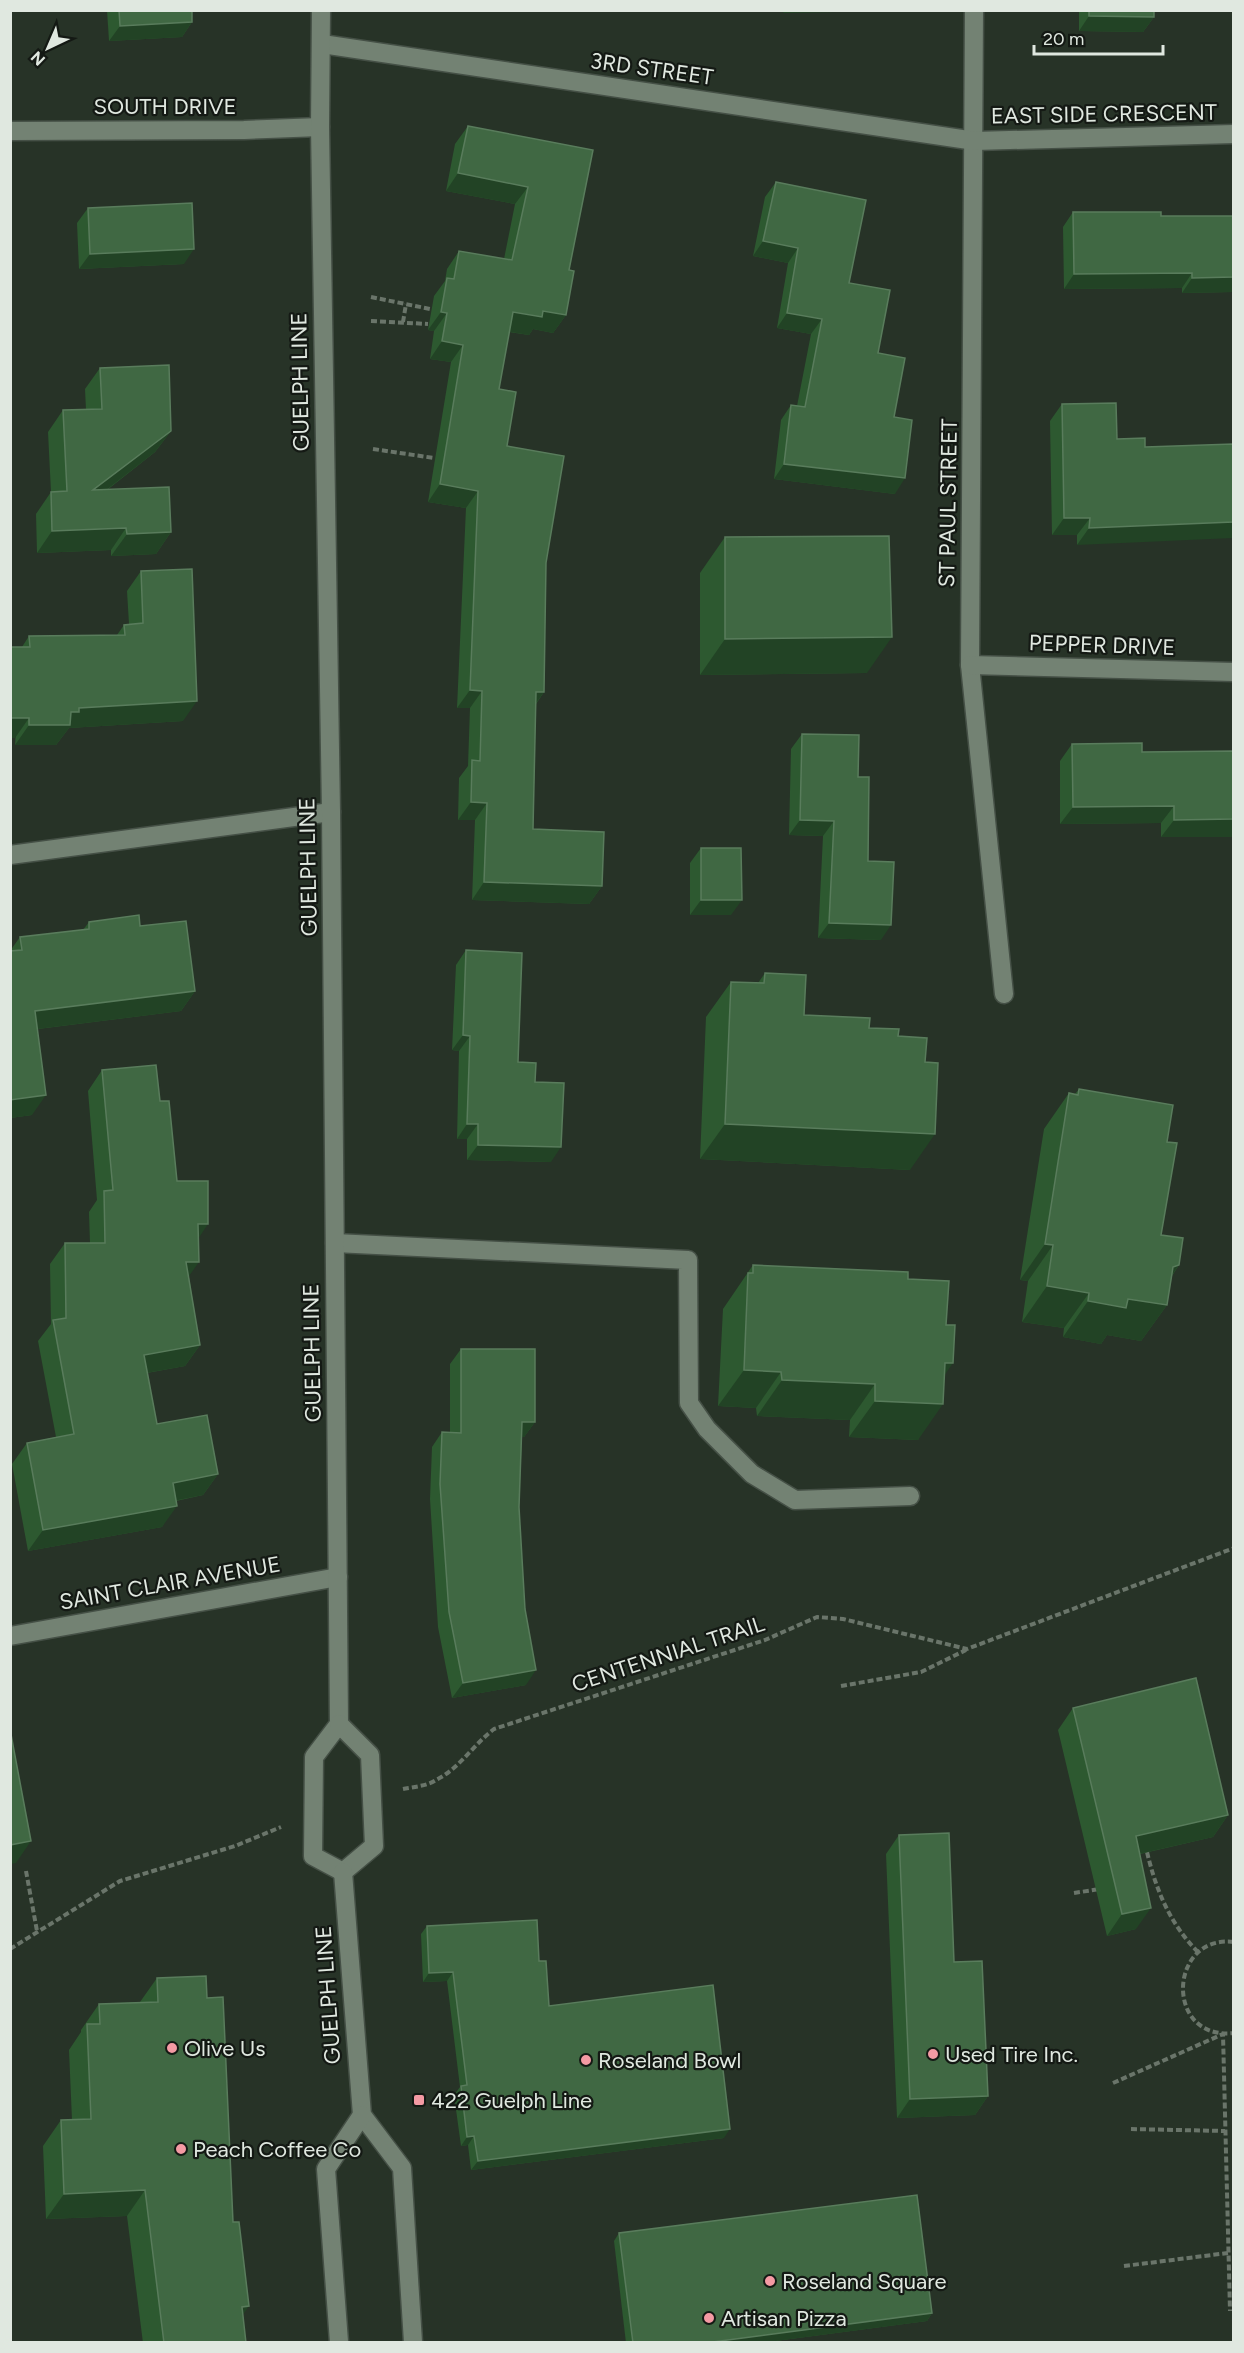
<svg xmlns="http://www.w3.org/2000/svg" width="1244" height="2353" font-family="Figtree,sans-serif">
	<rect width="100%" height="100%" fill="#273327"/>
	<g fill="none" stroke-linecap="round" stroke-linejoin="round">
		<defs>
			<path id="service" d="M 335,1243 L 688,1260 L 689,1403 L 707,1429 L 752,1474 L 795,1500 L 910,1496"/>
			<g id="minor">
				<path d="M 974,10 L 970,665 L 1004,994"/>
				<path d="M 322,44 L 975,141 L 1234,134"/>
				<path d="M 10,131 L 244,130 L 320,127"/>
				<path d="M 970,665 L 1234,672"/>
				<path d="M 10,855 L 331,812"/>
				<path d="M 10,1636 L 338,1577"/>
			</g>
			<g id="secondary">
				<path d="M 321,10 L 320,127 L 331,812 L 339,1724 L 314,1757 L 313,1856 L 343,1872"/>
				<path d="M 339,1724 L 370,1755 L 374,1846 L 343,1872"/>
				<path d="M 343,1872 L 362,2115 L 402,2168 L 413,2342"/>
				<path d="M 339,2342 L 326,2169 L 362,2115"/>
			</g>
		</defs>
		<!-- service casing -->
		<use href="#service" stroke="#455046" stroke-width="21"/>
		<!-- minor casing -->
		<use href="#minor" stroke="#455046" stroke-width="21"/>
		<!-- secondary casing -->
		<use href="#secondary" stroke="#455046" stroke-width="21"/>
		<!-- path -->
		<g stroke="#6a756a" stroke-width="4" stroke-dasharray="6 3" stroke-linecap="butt">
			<path d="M 371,297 L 430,309"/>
			<path d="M 371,321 L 428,324"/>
			<path d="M 403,322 L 406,304"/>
			<path d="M 373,449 L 434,458"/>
			<path d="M 841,1686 L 921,1672 L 966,1650"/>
			<path d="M 403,1789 C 413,1787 427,1786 436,1780 C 460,1768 473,1745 494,1729 L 765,1640 L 817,1617 L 843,1619 L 967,1649 L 1234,1548"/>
			<path d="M 1147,1852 C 1156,1890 1170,1924 1198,1952"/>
			<path d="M 26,1871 L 37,1931"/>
			<path d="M 1074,1893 L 1100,1889"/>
			<path d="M 1234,1942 C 1168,1934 1164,2041 1234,2033"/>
			<path d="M 10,1949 L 120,1881 L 235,1846 L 281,1827"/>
			<path d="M 1113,2083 L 1223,2034 L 1230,2311"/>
			<path d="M 1131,2129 L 1225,2131"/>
			<path d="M 1124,2266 L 1228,2253"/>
		</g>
		<!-- service -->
		<use href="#service" stroke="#738273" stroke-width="18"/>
		<!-- minor -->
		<use href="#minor" stroke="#738273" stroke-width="18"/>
		<!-- secondary -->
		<use href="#secondary" stroke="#738273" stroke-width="18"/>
	</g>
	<!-- wall -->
	<g fill="#2d5930">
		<path d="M 107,10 L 192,10 L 192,22 L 182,37 L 109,41 Z"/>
		<path d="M 1079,10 L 1154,10 L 1154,17 L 1143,32 L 1079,31 Z"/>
		<path d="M 468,126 L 593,150 L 569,270 L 566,315 L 553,333 L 533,329 L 529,335 L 509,332 L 499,389 L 507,446 L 546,563 L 544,692 L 536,704 L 533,829 L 602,886 L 589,904 L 472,900 L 475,820 L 458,820 L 459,778 L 468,766 L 470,708 L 457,708 L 466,508 L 428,502 L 451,362 L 430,359 L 434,331 L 428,330 L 434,296 L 445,281 L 447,269 L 459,251 L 504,259 L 515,204 L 446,191 L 455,144 Z"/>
		<path d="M 776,182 L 849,283 L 878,353 L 894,417 L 895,494 L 774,479 L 781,420 L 791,405 L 797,406 L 811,334 L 777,328 L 788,263 L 753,256 L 765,197 Z"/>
		<path d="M 88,208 L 184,264 L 79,269 L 77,223 Z"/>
		<path d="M 1073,212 L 1161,216 L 1233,216 L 1233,292 L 1182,293 L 1182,288 L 1064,289 L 1063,227 Z"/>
		<path d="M 100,368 L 171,431 L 155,452 L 107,490 L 171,532 L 156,554 L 111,556 L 111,550 L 37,553 L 36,514 L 51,492 L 48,432 L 63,410 L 86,410 L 85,389 Z"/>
		<path d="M 1062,404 L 1117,439 L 1145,447 L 1233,444 L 1077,545 L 1077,535 L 1052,535 L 1050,421 Z"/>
		<path d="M 725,537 L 867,673 L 700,675 L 700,573 Z"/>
		<path d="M 141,571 L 183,721 L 69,728 L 56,745 L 15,745 L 22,647 L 29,636 L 117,635 L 124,625 L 129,624 L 127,591 Z"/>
		<path d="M 802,734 L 858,777 L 868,861 L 881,940 L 818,938 L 823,836 L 789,835 L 791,749 Z"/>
		<path d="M 1072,744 L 1142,752 L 1233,751 L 1233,837 L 1161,837 L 1161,823 L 1060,824 L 1060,761 Z"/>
		<path d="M 701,848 L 731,915 L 690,915 L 690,863 Z"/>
		<path d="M 89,922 L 140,926 L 195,991 L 181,1011 L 38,1029 L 32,1115 L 10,1118 L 10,951 L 20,937 L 83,930 Z"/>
		<path d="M 466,950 L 518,1062 L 535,1082 L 551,1162 L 467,1160 L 467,1139 L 457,1139 L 459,1051 L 452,1050 L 456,965 Z"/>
		<path d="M 765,973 L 804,1015 L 869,1028 L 898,1036 L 925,1062 L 910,1170 L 700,1159 L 706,1017 L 731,982 L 758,983 Z"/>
		<path d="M 102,1070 L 160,1101 L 177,1181 L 199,1238 L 189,1277 L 200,1345 L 185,1366 L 147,1373 L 157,1424 L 218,1474 L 203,1495 L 176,1501 L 162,1527 L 28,1551 L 12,1464 L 27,1443 L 56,1437 L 38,1341 L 51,1324 L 50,1264 L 65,1243 L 90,1243 L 89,1212 L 97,1200 L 88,1091 Z"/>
		<path d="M 1079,1089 L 1167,1142 L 1161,1235 L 1179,1265 L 1172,1276 L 1167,1305 L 1141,1341 L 1107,1335 L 1101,1344 L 1063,1337 L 1064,1328 L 1022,1322 L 1028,1281 L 1020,1280 L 1044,1129 L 1069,1093 L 1075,1094 Z"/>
		<path d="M 753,1265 L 908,1279 L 944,1375 L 918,1440 L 849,1437 L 850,1420 L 757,1416 L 756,1408 L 718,1406 L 723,1309 Z"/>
		<path d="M 461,1349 L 535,1422 L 524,1437 L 522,1437 L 519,1507 L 526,1685 L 452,1698 L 438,1627 L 430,1499 L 432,1447 L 442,1432 L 450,1433 L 450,1364 Z"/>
		<path d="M 1073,1708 L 1228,1815 L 1213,1837 L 1140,1854 L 1136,1929 L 1107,1936 L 1058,1730 Z"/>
		<path d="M 899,1835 L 954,1962 L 988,2096 L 975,2115 L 897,2118 L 886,1854 Z"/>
		<path d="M 427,1926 L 539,1961 L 549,2006 L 724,2138 L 471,2170 L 468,2145 L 461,2146 L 454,2095 L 460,2087 L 447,1981 L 423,1982 L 421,1934 Z"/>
		<path d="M 157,1978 L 207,1998 L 246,2343 L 143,2343 L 127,2216 L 46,2219 L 43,2146 L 61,2120 L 72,2120 L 69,2050 L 81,2032 L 81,2030 L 99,2004 L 140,2002 Z"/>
		<path d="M 619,2233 L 932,2313 L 927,2321 L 760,2343 L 626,2343 L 614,2241 Z"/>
	</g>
	<!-- shaded-wall -->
	<g fill="#224325">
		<path d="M 785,10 L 838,10 L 837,12 L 783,13 Z"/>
		<path d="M 1089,16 L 1154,17 L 1143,32 L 1079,31 Z"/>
		<path d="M 192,22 L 182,37 L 109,41 L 120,26 Z"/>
		<path d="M 458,173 L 528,187 L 515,204 L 446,191 Z"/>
		<path d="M 763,241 L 798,248 L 788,263 L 753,256 Z"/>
		<path d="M 194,249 L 184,264 L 79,269 L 90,254 Z"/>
		<path d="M 1192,273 L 1182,288 L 1064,289 L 1074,274 Z"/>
		<path d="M 1233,277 L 1233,292 L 1182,293 L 1192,278 Z"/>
		<path d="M 543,311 L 566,315 L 553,333 L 533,329 L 529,335 L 500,330 L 513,312 Z"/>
		<path d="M 441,312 L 447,313 L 434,331 L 428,330 Z"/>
		<path d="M 787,313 L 822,319 L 811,334 L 777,328 Z"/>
		<path d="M 442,341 L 463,345 L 451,362 L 430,359 Z"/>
		<path d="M 171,431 L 155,452 L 78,512 L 93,490 Z"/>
		<path d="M 784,464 L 905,478 L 895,494 L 774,479 Z"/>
		<path d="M 440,484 L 478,491 L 466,508 L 428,502 Z"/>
		<path d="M 1064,518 L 1090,518 L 1077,535 L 1052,535 Z"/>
		<path d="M 1233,522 L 1233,538 L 1077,545 L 1089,528 Z"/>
		<path d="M 126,528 L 111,550 L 37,553 L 52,531 Z"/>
		<path d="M 171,532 L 156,554 L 111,556 L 127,534 Z"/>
		<path d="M 892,637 L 867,673 L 700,675 L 725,639 Z"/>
		<path d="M 470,690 L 482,691 L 470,708 L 457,708 Z"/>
		<path d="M 536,692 L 544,692 L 531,710 Z"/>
		<path d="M 197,701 L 183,721 L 69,728 L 56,745 L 15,745 L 29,725 L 71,712 L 79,708 Z"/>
		<path d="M 10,718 L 29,718 L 15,738 L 10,738 Z"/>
		<path d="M 471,802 L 487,803 L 475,820 L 458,820 Z"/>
		<path d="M 1174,806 L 1161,823 L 1060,824 L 1073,807 Z"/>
		<path d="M 1233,819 L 1233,837 L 1161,837 L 1174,820 Z"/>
		<path d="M 800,820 L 834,821 L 823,836 L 789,835 Z"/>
		<path d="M 484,882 L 602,886 L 589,904 L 472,900 Z"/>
		<path d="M 701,900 L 742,900 L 731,915 L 690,915 Z"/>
		<path d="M 829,923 L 891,925 L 881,940 L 818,938 Z"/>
		<path d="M 195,991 L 181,1011 L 21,1031 L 35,1011 Z"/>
		<path d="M 463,1035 L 470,1036 L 459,1051 L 452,1050 Z"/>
		<path d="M 46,1095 L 32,1115 L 10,1118 L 10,1100 Z"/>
		<path d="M 467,1124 L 478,1124 L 467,1139 L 457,1139 Z"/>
		<path d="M 725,1124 L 935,1134 L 910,1170 L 700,1159 Z"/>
		<path d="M 478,1145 L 561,1147 L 551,1162 L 467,1160 Z"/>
		<path d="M 198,1224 L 208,1224 L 194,1245 Z"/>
		<path d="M 1045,1244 L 1053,1245 L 1028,1281 L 1020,1280 Z"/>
		<path d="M 186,1262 L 199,1262 L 184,1283 Z"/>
		<path d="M 1179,1265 L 1154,1301 L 1167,1305 L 1141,1341 L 1107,1335 L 1101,1344 L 1063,1337 L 1088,1301 L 1128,1299 L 1173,1267 Z"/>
		<path d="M 1047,1286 L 1089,1293 L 1064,1328 L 1022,1322 Z"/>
		<path d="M 200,1345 L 185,1366 L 129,1376 L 144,1355 Z"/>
		<path d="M 945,1363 L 953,1363 L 928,1399 Z"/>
		<path d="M 744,1370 L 781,1372 L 756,1408 L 718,1406 Z"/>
		<path d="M 782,1380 L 875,1384 L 850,1420 L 757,1416 Z"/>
		<path d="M 875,1401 L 943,1404 L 918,1440 L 849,1437 Z"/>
		<path d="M 522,1422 L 535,1422 L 524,1437 L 512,1437 Z"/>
		<path d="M 218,1474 L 203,1495 L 158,1504 L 173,1483 Z"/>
		<path d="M 177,1506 L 162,1527 L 28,1551 L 43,1530 Z"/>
		<path d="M 536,1670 L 526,1685 L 452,1698 L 463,1683 Z"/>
		<path d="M 1228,1815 L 1213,1837 L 1121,1858 L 1136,1836 Z"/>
		<path d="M 31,1841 L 16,1863 L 10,1864 L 10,1845 Z"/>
		<path d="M 1151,1908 L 1136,1929 L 1107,1936 L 1122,1914 Z"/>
		<path d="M 453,1972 L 447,1981 L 423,1982 L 429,1973 Z"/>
		<path d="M 988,2096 L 975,2115 L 897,2118 L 910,2099 Z"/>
		<path d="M 730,2129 L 724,2138 L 471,2170 L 478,2161 Z"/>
		<path d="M 474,2136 L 468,2145 L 461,2146 L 467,2137 Z"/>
		<path d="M 145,2190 L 127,2216 L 46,2219 L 64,2194 Z"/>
		<path d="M 249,2306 L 231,2332 L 242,2307 Z"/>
		<path d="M 932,2313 L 927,2321 L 760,2343 L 705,2343 Z"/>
	</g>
	<!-- building -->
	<g fill="#406843" stroke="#597c5c" stroke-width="1.5">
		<path d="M 119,10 L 192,10 L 192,22 L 120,26 Z"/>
		<path d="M 1089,10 L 1154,10 L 1154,17 L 1089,16 Z"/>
		<path d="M 468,126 L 593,150 L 569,270 L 574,271 L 566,315 L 543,311 L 542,317 L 513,312 L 499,389 L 516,392 L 507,446 L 564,456 L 546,563 L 544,692 L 536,692 L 533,829 L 604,832 L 602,886 L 484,882 L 487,803 L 471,802 L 472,760 L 480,761 L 482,691 L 470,690 L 478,491 L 440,484 L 463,345 L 442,341 L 447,313 L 441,312 L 447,278 L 454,279 L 459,251 L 512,260 L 528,187 L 458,173 Z"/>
		<path d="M 776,182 L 866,200 L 849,283 L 890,290 L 878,353 L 905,358 L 894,417 L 912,420 L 905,478 L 784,464 L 791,405 L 805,407 L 822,319 L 787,313 L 798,248 L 763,241 Z"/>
		<path d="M 192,203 L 194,249 L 90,254 L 88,208 Z"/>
		<path d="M 1073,212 L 1161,212 L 1161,216 L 1233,216 L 1233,277 L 1192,278 L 1192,273 L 1074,274 Z"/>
		<path d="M 169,365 L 171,431 L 93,490 L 169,487 L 171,532 L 127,534 L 126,528 L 52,531 L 51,492 L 67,491 L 63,410 L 102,409 L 100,368 Z"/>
		<path d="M 1116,403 L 1117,439 L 1145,438 L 1145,447 L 1233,444 L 1233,522 L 1089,528 L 1090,518 L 1064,518 L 1062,404 Z"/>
		<path d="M 889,536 L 892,637 L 725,639 L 725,537 Z"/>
		<path d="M 192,569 L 197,701 L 79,708 L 79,712 L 71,712 L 70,725 L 29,725 L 29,718 L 10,718 L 10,647 L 30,647 L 29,636 L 125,635 L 124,625 L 143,623 L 141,571 Z"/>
		<path d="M 802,734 L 859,735 L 858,777 L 869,777 L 868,861 L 894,862 L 891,925 L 829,923 L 834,821 L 800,820 Z"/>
		<path d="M 1142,743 L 1142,752 L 1233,751 L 1233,819 L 1174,820 L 1174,806 L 1073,807 L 1072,744 Z"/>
		<path d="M 701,848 L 741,848 L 742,900 L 701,900 Z"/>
		<path d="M 139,915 L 140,926 L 186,921 L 195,991 L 35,1011 L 46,1095 L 10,1100 L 10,951 L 22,950 L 20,937 L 89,929 L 89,922 Z"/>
		<path d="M 466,950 L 522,953 L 518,1062 L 536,1063 L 535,1082 L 564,1083 L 561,1147 L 478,1145 L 478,1124 L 467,1124 L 470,1036 L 463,1035 Z"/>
		<path d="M 765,973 L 806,975 L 804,1015 L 870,1018 L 869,1028 L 899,1029 L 898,1036 L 927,1038 L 925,1062 L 938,1063 L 935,1134 L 725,1124 L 731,982 L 764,983 Z"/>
		<path d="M 156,1065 L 160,1101 L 169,1101 L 177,1181 L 208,1181 L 208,1224 L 198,1224 L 199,1262 L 186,1262 L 200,1345 L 144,1355 L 157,1424 L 207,1415 L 218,1474 L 173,1483 L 177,1506 L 43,1530 L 27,1443 L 74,1434 L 53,1320 L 66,1318 L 65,1243 L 105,1243 L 104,1191 L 113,1190 L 102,1070 Z"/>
		<path d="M 1079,1089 L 1173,1105 L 1167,1142 L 1177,1143 L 1161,1235 L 1183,1238 L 1179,1265 L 1173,1267 L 1167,1305 L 1128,1299 L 1126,1308 L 1088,1301 L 1089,1293 L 1047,1286 L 1053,1245 L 1045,1244 L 1069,1093 L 1078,1095 Z"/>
		<path d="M 753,1265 L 908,1272 L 908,1279 L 949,1281 L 946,1325 L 955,1325 L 953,1363 L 945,1363 L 943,1404 L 875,1401 L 875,1384 L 782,1380 L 781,1372 L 744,1370 L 748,1273 L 753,1273 Z"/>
		<path d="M 461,1349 L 535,1349 L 535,1422 L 522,1422 L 519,1507 L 525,1609 L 536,1670 L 463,1683 L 449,1612 L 440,1484 L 442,1432 L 461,1433 Z"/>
		<path d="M 1196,1678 L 1228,1815 L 1136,1836 L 1151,1908 L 1122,1914 L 1073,1708 Z"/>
		<path d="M 10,1729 L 31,1841 L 10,1845 Z"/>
		<path d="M 949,1833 L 954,1962 L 982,1961 L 988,2096 L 910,2099 L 899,1835 Z"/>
		<path d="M 537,1920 L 539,1961 L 546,1961 L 549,2006 L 713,1985 L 730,2129 L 478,2161 L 474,2136 L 467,2137 L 461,2086 L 467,2085 L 453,1972 L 429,1973 L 427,1926 Z"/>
		<path d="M 206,1976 L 207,1998 L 223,1997 L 233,2222 L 239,2222 L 249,2306 L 242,2307 L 246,2343 L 164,2343 L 145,2190 L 64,2194 L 61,2120 L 91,2119 L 87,2024 L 100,2024 L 99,2004 L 158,2002 L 157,1978 Z"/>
		<path d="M 917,2195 L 932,2313 L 705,2343 L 633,2343 L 619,2233 Z"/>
	</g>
	<!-- markers -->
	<g fill="#f49aa3" stroke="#141914" stroke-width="2">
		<circle cx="172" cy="2048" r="6"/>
		<circle cx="933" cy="2054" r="6"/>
		<circle cx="586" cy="2060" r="6"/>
		<rect x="413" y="2094" width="12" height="12" rx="3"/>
		<circle cx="181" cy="2149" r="6"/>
		<circle cx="770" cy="2281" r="6"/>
		<circle cx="709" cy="2318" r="6"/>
	</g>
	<g text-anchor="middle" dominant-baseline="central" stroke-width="4.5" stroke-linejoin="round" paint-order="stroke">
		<!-- street labels -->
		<g font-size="22" fill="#e0e8e0" stroke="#141914">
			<text transform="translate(652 69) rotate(8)">3RD STREET</text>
			<text x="165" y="106">SOUTH DRIVE</text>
			<text transform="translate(1104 114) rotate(-1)">EAST SIDE CRESCENT</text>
			<text transform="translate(300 382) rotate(-91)">GUELPH LINE</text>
			<text transform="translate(948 503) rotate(-89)">ST PAUL STREET</text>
			<text transform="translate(1102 645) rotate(2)">PEPPER DRIVE</text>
			<text transform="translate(308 867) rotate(-91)">GUELPH LINE</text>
			<text transform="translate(312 1353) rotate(-91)">GUELPH LINE</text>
			<text transform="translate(170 1583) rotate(-10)">SAINT CLAIR AVENUE</text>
			<text transform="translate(668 1654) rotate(-18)">CENTENNIAL TRAIL</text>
			<text transform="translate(328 1995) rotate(-94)">GUELPH LINE</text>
		</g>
		<!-- poi labels -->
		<g font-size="22" fill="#e0e8e0" stroke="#141914" text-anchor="start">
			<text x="184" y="2048">Olive Us</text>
			<text x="945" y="2054">Used Tire Inc.</text>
			<text x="598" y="2060">Roseland Bowl</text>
			<text x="431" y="2100">422 Guelph Line</text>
			<text x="193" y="2149">Peach Coffee Co</text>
			<text x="782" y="2281">Roseland Square</text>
			<text x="721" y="2318">Artisan Pizza</text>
		</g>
	</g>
	<!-- border -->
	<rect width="1244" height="2353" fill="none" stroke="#e0e8e0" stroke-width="24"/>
	<!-- north arrow -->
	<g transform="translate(48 48) rotate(224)" stroke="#141914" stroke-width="4.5" paint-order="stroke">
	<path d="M0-4.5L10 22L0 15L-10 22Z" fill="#e0e8e0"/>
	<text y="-9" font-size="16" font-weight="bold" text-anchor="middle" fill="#e0e8e0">N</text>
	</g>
	<!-- scale -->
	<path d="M1034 45v9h129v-9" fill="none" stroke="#e0e8e0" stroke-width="3"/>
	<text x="1043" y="45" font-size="18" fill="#e0e8e0" stroke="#141914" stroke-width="4.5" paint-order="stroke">20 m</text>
</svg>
